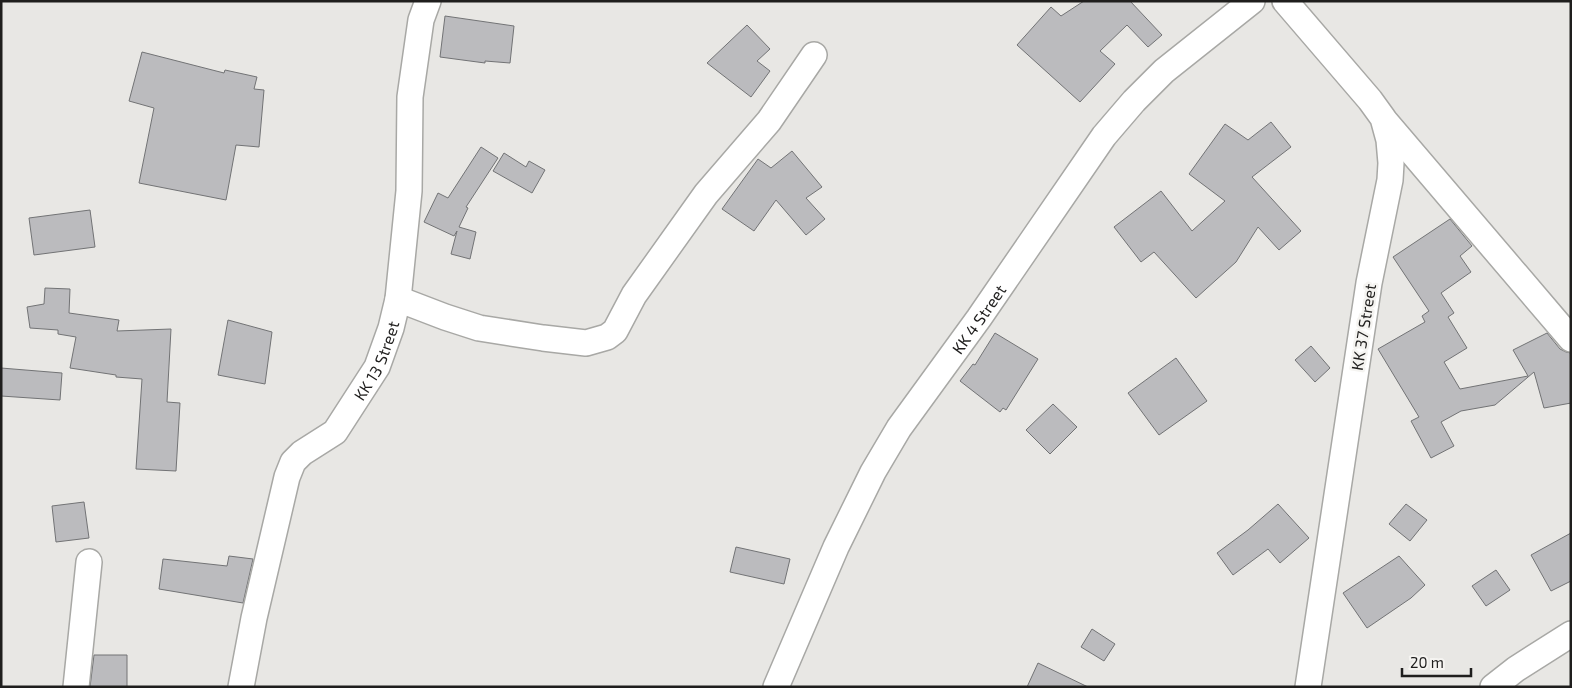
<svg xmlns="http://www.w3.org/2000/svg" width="1572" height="688" font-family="'Exo 2',sans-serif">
	<rect width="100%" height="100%" fill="#e8e7e4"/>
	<!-- building -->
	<g fill="#bbbbbe" stroke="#727375">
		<path d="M 1084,1 L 1130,1 L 1162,35 L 1148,47 L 1127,25 L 1100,51 L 1115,64 L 1080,102 L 1017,45 L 1051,7 L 1061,16 Z"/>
		<path d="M 445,16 L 514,26 L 510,63 L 485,61 L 485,63 L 440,57 Z"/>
		<path d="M 747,25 L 770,49 L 757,61 L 770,71 L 751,97 L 707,63 Z"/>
		<path d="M 142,52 L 224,73 L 225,70 L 257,77 L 254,89 L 264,90 L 259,147 L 236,145 L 226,200 L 139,183 L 154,108 L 129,101 Z"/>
		<path d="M 1271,122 L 1291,147 L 1252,177 L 1301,231 L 1279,250 L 1258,227 L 1236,262 L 1196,298 L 1154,252 L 1141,262 L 1114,227 L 1161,191 L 1192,231 L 1225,201 L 1189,174 L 1225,124 L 1248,140 Z"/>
		<path d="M 481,147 L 498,158 L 466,207 L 468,208 L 459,227 L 476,232 L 470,259 L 451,254 L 457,231 L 454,236 L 424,222 L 438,193 L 448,198 Z"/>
		<path d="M 792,151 L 822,187 L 806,198 L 825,219 L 806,235 L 776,200 L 754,231 L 722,209 L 758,159 L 771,168 Z"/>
		<path d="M 504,153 L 526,167 L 529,161 L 545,170 L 532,193 L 493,171 Z"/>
		<path d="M 90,210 L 95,247 L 34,255 L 29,218 Z"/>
		<path d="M 1450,219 L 1472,246 L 1460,256 L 1471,272 L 1441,293 L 1454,313 L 1448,317 L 1467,348 L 1444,362 L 1460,389 L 1528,376 L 1513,350 L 1547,333 L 1560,349 L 1566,352 L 1571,353 L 1571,403 L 1544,408 L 1534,372 L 1495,405 L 1461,411 L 1441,422 L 1454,446 L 1431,458 L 1411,421 L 1419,417 L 1378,349 L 1425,322 L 1422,316 L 1429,311 L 1393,257 Z"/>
		<path d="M 45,288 L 70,289 L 69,313 L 119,320 L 117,331 L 171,329 L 167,402 L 180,403 L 176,471 L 136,469 L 142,379 L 116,377 L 116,375 L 70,368 L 76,337 L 58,334 L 58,330 L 30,328 L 27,307 L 44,304 Z"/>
		<path d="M 228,320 L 272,332 L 265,384 L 218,375 Z"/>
		<path d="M 995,333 L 1038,359 L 1006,410 L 1003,408 L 1000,412 L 960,381 L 973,364 L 975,365 Z"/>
		<path d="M 1311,346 L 1330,368 L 1315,382 L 1295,360 Z"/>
		<path d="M 1176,358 L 1207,401 L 1159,435 L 1128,393 Z"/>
		<path d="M 1,368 L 62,373 L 60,400 L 1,396 Z"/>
		<path d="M 1053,404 L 1077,427 L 1050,454 L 1026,430 Z"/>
		<path d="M 84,502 L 89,538 L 56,542 L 52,506 Z"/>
		<path d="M 1278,504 L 1309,538 L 1280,563 L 1268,549 L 1233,575 L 1217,553 L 1248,530 Z"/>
		<path d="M 1406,504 L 1427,520 L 1410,541 L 1389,524 Z"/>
		<path d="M 1571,533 L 1571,581 L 1551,591 L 1531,555 Z"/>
		<path d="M 736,547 L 790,559 L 784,584 L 730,572 Z"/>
		<path d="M 229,556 L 253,559 L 243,603 L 159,589 L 163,559 L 227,566 Z"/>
		<path d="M 1399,556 L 1425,585 L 1411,598 L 1367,628 L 1343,593 Z"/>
		<path d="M 1496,570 L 1510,590 L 1486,606 L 1472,586 Z"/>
		<path d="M 1092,629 L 1115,644 L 1104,661 L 1081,647 Z"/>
		<path d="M 94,655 L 127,655 L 127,687 L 90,687 Z"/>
		<path d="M 1038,663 L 1088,687 L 1027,687 Z"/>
	</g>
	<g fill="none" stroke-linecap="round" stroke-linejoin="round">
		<defs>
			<g id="minor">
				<path d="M 1285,1 L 1370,100 L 1383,118 L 1389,140 L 1391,163 L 1390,180 L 1369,283 L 1308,687"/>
				<path d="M 1386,122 L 1571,339"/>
				<path d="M 398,299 L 445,317 L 479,328 L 543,338 L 586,343 L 607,337 L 615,331 L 634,295 L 706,194 L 769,121 L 814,55"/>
				<path d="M 76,687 L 89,562"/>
				<path id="s1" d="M 241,687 L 254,618 L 287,477 L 293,462 L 302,453 L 335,432 L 377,367 L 391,328 L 398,299 L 409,191 L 410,97 L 421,20 L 428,1"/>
				<path id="s2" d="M 776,687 L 836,547 L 873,472 L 899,428 L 979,318 L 1104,136 L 1134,101 L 1164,71 L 1252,1"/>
				<path d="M 1493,687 L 1516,669 L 1571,634"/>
			</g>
		</defs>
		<!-- minor casing -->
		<use href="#minor" stroke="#a8a8a5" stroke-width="28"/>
		<!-- minor -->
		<use href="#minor" stroke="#fff" stroke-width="25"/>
	</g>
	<g text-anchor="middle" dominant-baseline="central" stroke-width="5" stroke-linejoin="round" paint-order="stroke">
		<!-- street labels -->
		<g font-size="16" fill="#1f1e1d" stroke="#f5f4f1">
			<text stroke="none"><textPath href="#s2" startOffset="422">KK 4 Street</textPath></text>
			<text transform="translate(1363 327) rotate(-81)">KK 37 Street</text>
			<text stroke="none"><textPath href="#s1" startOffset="366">KK 13 Street</textPath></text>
		</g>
	</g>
	<!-- border -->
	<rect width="1572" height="688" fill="none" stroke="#1f1e1d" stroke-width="5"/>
	<!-- scale -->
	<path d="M1402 668v8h69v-8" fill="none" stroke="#1f1e1d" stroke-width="2.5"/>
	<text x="1410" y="668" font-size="15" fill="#1f1e1d" stroke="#f5f4f1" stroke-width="4" paint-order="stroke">20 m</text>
</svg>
